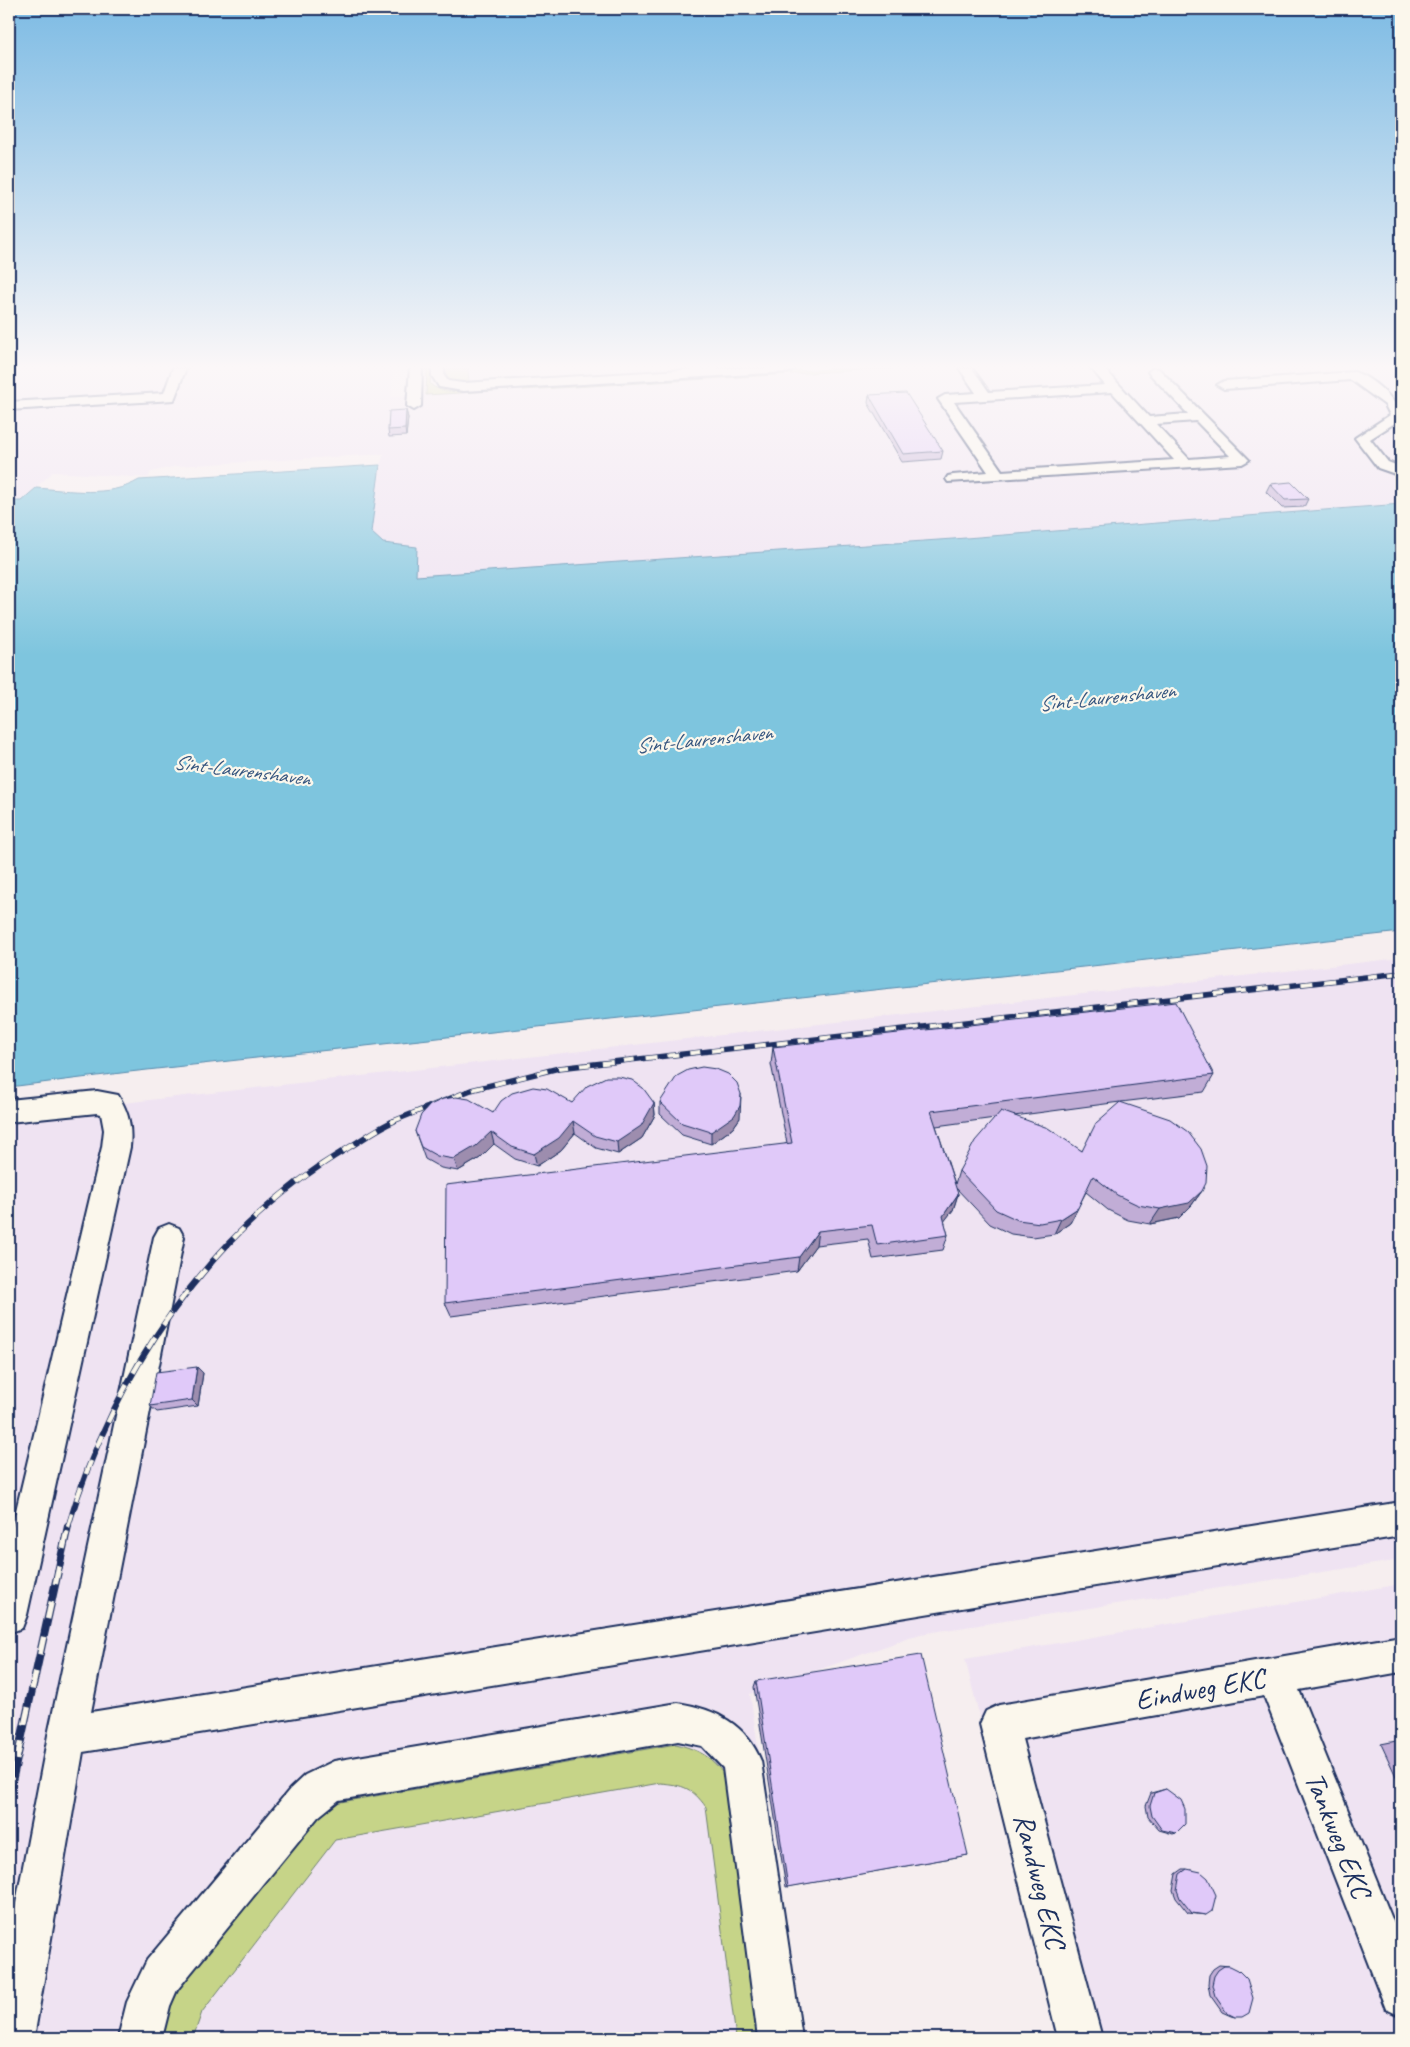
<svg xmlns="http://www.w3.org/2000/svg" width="1410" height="2047" font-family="Caveat,sans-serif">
	<rect width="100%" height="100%" fill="#f6eeef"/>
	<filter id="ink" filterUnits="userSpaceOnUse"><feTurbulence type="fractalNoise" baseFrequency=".02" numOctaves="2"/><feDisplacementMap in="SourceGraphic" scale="10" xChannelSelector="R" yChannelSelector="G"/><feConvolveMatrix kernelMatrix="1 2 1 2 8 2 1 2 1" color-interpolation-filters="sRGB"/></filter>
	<g filter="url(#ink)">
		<!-- built -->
		<g fill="#efe3f2">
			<path d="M 9,368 L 393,368 L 391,397 L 892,368 L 1401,368 L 1401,504 L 953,539 L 415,576 L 417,547 L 383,543 L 370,532 L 380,465 L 384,454 L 177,466 L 151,472 L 148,478 L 53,472 L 21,501 L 9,501 Z"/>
			<path d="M 468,368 L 720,368 L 468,382 Z"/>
			<path d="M 1401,958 L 1401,1560 L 920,1634 L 750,1694 L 802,2038 L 9,2038 L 9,1117 L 149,1100 Z"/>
			<path d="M 1401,1584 L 1401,2038 L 1061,2038 L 965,1659 Z"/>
		</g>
		<!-- green -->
		<g fill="#c6d488" stroke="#708273">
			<path d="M 427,368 L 431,368 L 430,384 C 451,402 486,381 509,390 L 426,395 Z"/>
			<path d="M 446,368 L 468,368 L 469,383 L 452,381 L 447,377 Z"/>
			<path d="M 850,368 L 892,368 L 523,390 L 530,386 Z"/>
			<path d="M 676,1744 C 708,1752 717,1762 734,1790 L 769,2038 L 736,2038 L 706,1807 C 692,1788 684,1785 660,1783 L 335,1840 L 202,2012 L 193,2038 L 160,2038 L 168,2010 L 182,1985 L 329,1804 Z"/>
		</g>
		<!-- water -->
		<path fill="#7ec5de" stroke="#5689ab" d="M 380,465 L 371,532 L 383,543 L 417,547 L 416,576 L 953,539 L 1401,504 L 1401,932 L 129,1072 L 9,1087 L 9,501 L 21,501 L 36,488 C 69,490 109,498 139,480 Z"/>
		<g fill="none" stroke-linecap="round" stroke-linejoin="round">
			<defs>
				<g id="minor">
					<path d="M 173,368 L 186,368 L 174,400 L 9,410 L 9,402 L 164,393 Z"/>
					<path d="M 410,368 L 422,368 L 421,406 L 414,410 L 407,406 Z"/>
					<path d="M 432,368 L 444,368 L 444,376 L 448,381 L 463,383 L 715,368 L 795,368 L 789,372 L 463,391 L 439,387 L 432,376 Z"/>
					<path d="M 959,368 L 972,368 L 989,392 L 1105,385 L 1091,368 L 1104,368 L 1149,417 L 1188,414 L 1148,372 L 1153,368 L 1159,369 L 1249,460 L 1242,464 L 948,482 L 946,479 L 948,476 L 953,475 L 988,472 L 938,399 L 945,395 L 976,393 ZM 1112,392 L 1174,460 L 1002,471 L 954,402 ZM 1196,421 L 1230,456 L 1189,459 L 1156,424 Z"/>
					<path d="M 1354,372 C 1370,376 1401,402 1401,419 L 1370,439 L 1388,462 L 1401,467 L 1401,476 L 1378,468 L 1355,438 L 1390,415 L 1385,405 L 1351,380 L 1224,389 L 1217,385 L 1224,381 Z"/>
					<path d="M 97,1091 L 118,1095 C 129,1113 132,1127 130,1147 L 27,1615 L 22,1628 L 9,1633 L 9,1540 L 102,1147 L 104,1130 L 101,1114 L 97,1113 L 9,1122 L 9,1100 Z"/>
					<path d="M 169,1224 L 179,1228 L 184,1237 L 91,1712 L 1401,1502 L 1401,1536 L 83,1752 L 34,2038 L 9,2038 L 9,1940 L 48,1735 L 154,1237 L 159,1228 Z"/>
					<path d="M 1401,1636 L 1401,1672 L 1299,1690 L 1401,1941 L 1401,2016 L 1386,2009 L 1264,1696 L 1022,1739 L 1102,2038 L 1058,2038 L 980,1724 L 986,1711 L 999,1705 Z"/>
					<path d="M 678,1703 C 716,1709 746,1724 761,1761 L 802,2038 L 758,2038 L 723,1768 L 702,1746 L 678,1741 L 339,1800 L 318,1817 L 177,1990 L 170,2006 L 162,2038 L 118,2038 L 127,2002 L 147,1960 L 290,1789 L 305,1775 L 334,1761 Z"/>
				</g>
			</defs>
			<!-- minor casing -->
			<use href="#minor" stroke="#1b2f5e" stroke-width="4"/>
			<!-- minor -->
			<use href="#minor" fill="#fbf7ec" fill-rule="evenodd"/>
			<defs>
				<path id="rail-far2" d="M 391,1122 L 471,1090 L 559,1068 L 1401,973"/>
				<path id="rail-far1" d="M 68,1527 C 113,1375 209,1230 348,1148 C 363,1139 378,1128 394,1121"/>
				<path id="rail" d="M 9,1795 L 68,1526"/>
			</defs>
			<!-- rail-far2 casing -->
			<use href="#rail-far2" stroke="#1b2f5e" stroke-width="5.5"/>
			<!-- rail-far1 casing -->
			<use href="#rail-far1" stroke="#1b2f5e" stroke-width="6"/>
			<!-- rail casing -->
			<use href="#rail" stroke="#1b2f5e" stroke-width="8"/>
			<!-- rail-far2 -->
			<use href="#rail-far2" stroke="#fbf7ec" stroke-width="4" stroke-dasharray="11" stroke-linecap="butt"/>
			<!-- rail-far1 -->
			<use href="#rail-far1" stroke="#fbf7ec" stroke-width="4.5" stroke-dasharray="14" stroke-linecap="butt"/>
			<!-- rail -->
			<use href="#rail" stroke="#fbf7ec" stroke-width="5.5" stroke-dasharray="18" stroke-linecap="butt"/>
		</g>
		<!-- wall -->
		<g fill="#c1add6" stroke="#1b2f5e" fill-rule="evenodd">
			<path d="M 869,395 L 943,451 L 941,459 L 902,462 L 868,403 Z"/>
			<path d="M 406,410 L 408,418 L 406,436 L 389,437 L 388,430 Z"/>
			<path d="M 1270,484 L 1308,499 L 1304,507 L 1282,508 L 1266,492 Z"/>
			<path d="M 773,1047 L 1214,1075 L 1204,1092 L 1121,1102 L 1202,1191 L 1191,1206 L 1179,1218 L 1150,1224 L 1128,1220 L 1108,1210 L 1086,1192 L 1070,1223 L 1054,1234 L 1033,1237 L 1011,1234 L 990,1224 L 956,1188 L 958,1194 L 953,1210 L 944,1221 L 948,1235 L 943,1250 L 873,1259 L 868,1239 L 816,1245 L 797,1271 L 451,1316 L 445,1303 L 787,1143 L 771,1064 ZM 1120,1102 L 1082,1151 L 1014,1116 ZM 995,1118 L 959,1171 L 955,1184 L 936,1126 Z"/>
			<path d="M 660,1102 L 740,1118 L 733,1128 L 711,1144 L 682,1135 L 660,1114 Z"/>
			<path d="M 572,1103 L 654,1103 L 655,1115 L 642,1138 L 618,1154 L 596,1148 L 575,1133 L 561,1150 L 537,1166 L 515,1159 L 494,1144 L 480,1158 L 458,1171 L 441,1168 L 425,1159 L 415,1131 L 493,1113 Z"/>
			<path d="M 197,1367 L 203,1373 L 198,1406 L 157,1412 L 150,1406 Z"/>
			<path d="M 756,1681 L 968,1855 L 786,1887 L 754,1687 Z"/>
			<path d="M 1401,1740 L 1401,1787 L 1381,1744 Z"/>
			<path d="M 1166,1789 L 1176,1833 L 1173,1834 L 1159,1830 L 1148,1817 L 1146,1806 L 1151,1793 Z"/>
			<path d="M 1183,1869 L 1187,1869 L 1206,1915 L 1188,1913 L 1176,1898 L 1173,1890 L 1176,1874 Z"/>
			<path d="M 1219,1965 L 1230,1966 L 1235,2017 L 1231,2016 L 1222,2012 L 1210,1995 L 1208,1984 L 1209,1975 L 1213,1969 Z"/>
		</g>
		<!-- shaded-wall -->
		<g fill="#9d8dae" stroke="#1b2f5e">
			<path d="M 406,410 L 408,418 L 406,436 L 405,429 Z"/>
			<path d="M 741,1094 L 740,1118 L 733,1128 L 711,1144 L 711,1132 Z"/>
			<path d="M 654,1103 L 655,1115 L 642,1138 L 618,1154 L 617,1142 Z"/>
			<path d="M 573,1121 L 575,1133 L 561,1150 L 537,1166 L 534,1154 Z"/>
			<path d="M 491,1132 L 494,1144 L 480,1158 L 458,1171 L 454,1159 Z"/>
			<path d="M 1202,1191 L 1191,1206 L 1179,1218 L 1150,1224 L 1160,1209 Z"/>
			<path d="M 958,1194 L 953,1210 L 937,1231 L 943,1216 Z"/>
			<path d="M 1078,1208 L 1070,1223 L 1054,1234 L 1061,1219 Z"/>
			<path d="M 818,1231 L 816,1245 L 797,1271 L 799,1257 Z"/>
			<path d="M 197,1367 L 203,1373 L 198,1406 L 192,1400 Z"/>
		</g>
		<!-- building -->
		<g fill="#e0c9f9" stroke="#1b2f5e">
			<path d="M 906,393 L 943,451 L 903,454 L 869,395 Z"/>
			<path d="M 406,410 L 405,429 L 388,430 L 389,411 Z"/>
			<path d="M 1291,482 L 1308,499 L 1285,500 L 1270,484 Z"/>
			<path d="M 1176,1002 L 1214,1075 L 931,1111 L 958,1194 L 943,1216 L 948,1235 L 877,1245 L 872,1225 L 818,1231 L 799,1257 L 445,1303 L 446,1185 L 792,1143 L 773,1047 Z"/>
			<path d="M 702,1067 L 716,1069 L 728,1074 L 737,1083 L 741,1094 L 740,1106 L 734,1116 L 711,1132 L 682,1123 L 660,1102 L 677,1076 L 688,1070 Z"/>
			<path d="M 606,1077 L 619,1077 L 632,1080 L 643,1088 L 654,1103 L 641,1126 L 617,1142 L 595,1136 L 573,1121 L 559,1138 L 534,1154 L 512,1147 L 491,1132 L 476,1146 L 454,1159 L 437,1156 L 421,1147 L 415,1131 L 421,1115 L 430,1105 L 443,1099 L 456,1097 L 469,1099 L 493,1113 L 501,1101 L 512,1093 L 533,1087 L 547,1089 L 572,1103 L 587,1086 Z"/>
			<path d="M 1120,1102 L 1170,1119 L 1188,1132 L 1201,1149 L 1207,1166 L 1206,1183 L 1202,1191 L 1189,1203 L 1160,1209 L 1138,1205 L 1117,1195 L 1093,1176 L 1078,1208 L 1061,1219 L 1040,1223 L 1018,1220 L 996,1210 L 959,1171 L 975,1141 L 1001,1111 L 1048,1128 L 1082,1151 L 1096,1123 Z"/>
			<path d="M 197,1367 L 192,1400 L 150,1406 L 156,1372 Z"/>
			<path d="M 921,1655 L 968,1855 L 788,1887 L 756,1681 Z"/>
			<path d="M 1401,1740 L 1401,1751 L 1396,1741 Z"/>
			<path d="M 1166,1789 L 1181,1800 L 1185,1809 L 1185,1824 L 1176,1833 L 1162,1830 L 1152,1816 L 1150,1806 L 1154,1793 Z"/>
			<path d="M 1187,1869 L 1201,1872 L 1208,1878 L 1216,1895 L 1212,1911 L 1206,1915 L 1192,1913 L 1180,1898 L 1177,1890 L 1180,1874 Z"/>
			<path d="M 1224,1966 L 1230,1966 L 1238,1970 L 1247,1979 L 1253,1998 L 1249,2013 L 1242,2017 L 1235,2017 L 1227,2013 L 1215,1996 L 1212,1985 L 1214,1976 L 1218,1970 Z"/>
		</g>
	</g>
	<!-- sky -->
	<linearGradient id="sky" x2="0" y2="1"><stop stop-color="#7dbbe4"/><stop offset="0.56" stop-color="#fbf7f8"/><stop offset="1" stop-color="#fbf7f8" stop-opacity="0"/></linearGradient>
	<rect width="1410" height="655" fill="url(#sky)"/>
	<g text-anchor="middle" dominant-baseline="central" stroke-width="4.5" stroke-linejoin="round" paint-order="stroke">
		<!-- far-water labels -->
		<g font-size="21" font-style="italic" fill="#34547e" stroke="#fbf7ec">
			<text transform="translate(1107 697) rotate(-6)">Sint-Laurenshaven</text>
			<text transform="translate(704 739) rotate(-6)">Sint-Laurenshaven</text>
			<text transform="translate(242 770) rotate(7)">Sint-Laurenshaven</text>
		</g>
		<!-- near-street labels -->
		<g font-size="29" fill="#1b2f5e" stroke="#fbf7ec">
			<text transform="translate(1200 1689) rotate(-10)">Eindweg EKC</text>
			<text transform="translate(1338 1835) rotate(68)">Tankweg EKC</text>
			<text transform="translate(1040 1881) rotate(76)">Randweg EKC</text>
		</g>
	</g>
	<!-- margin -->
	<rect width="1410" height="2047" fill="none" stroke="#fbf7ec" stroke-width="30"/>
	<rect x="15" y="15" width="1380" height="2017" fill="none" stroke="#1b2f5e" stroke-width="2" filter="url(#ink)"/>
</svg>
